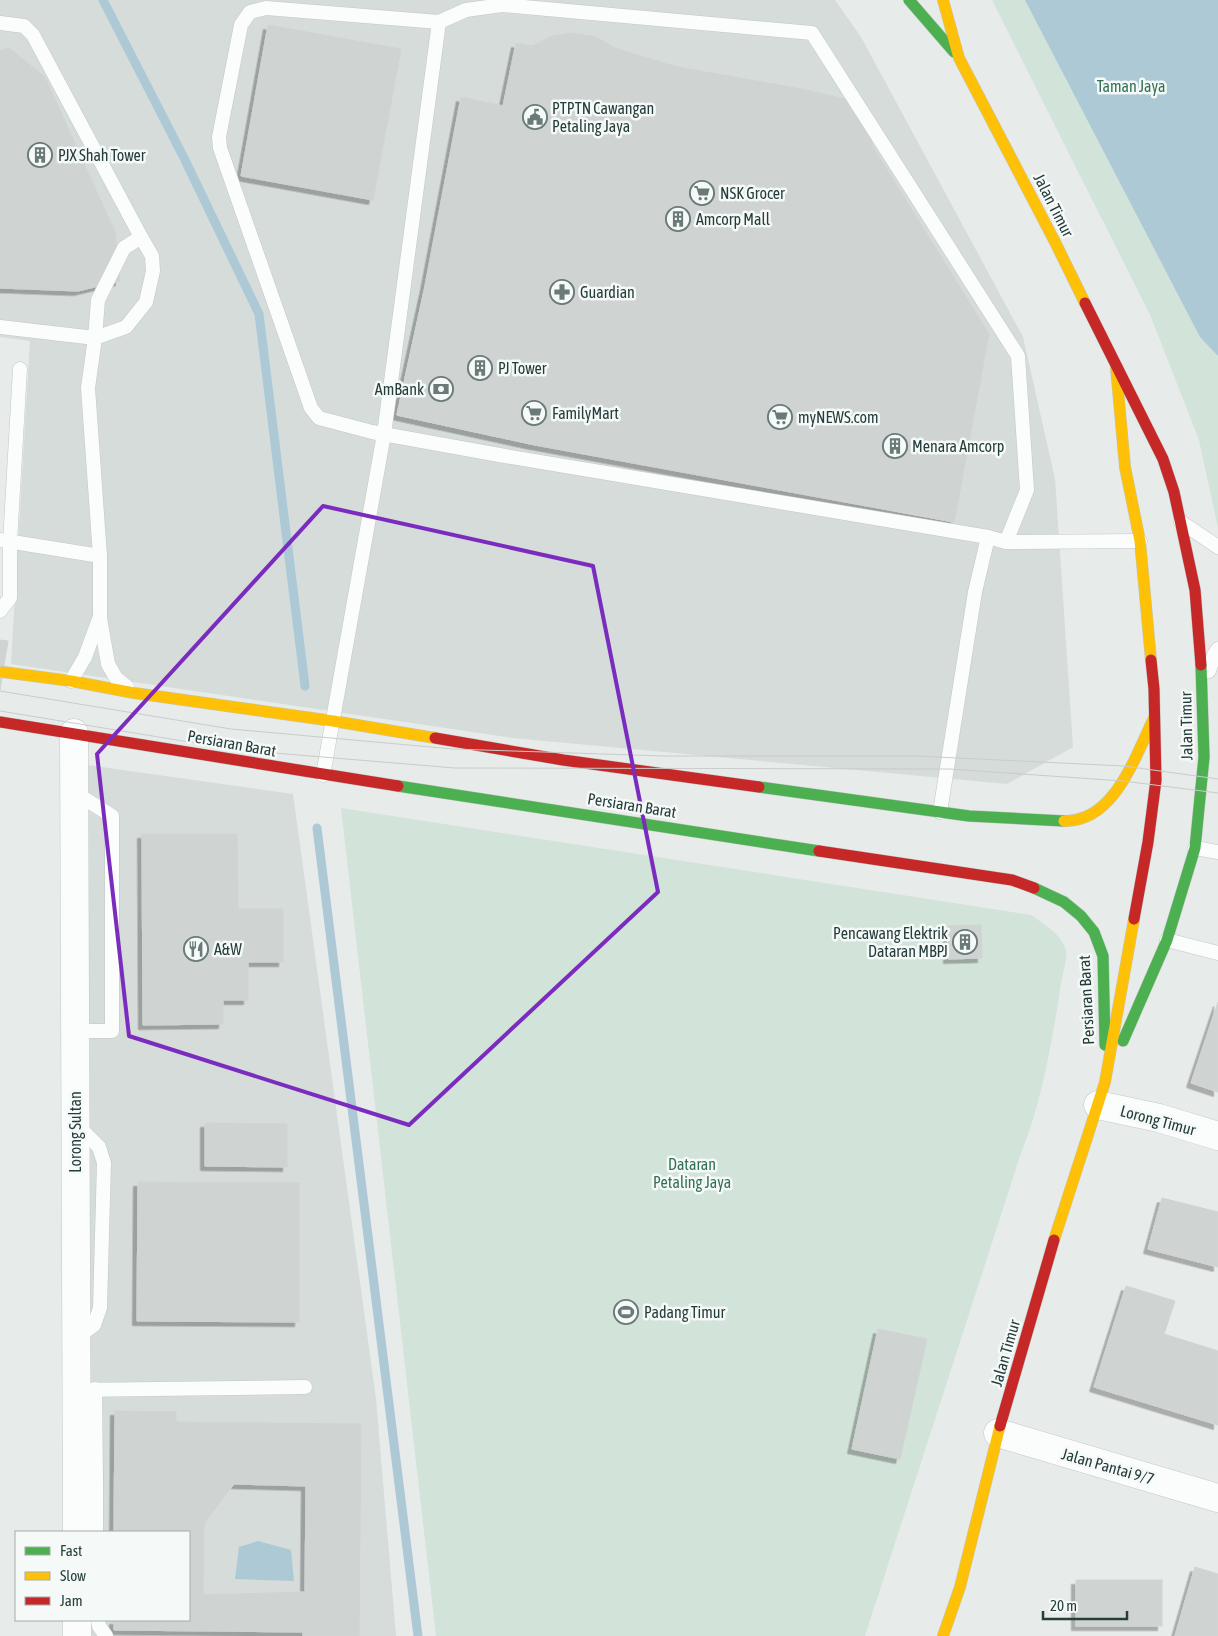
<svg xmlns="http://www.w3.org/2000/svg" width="1218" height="1636" font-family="'Asap Condensed',sans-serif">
	<defs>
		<filter id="shadow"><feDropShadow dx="-4.5" dy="4.5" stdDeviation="0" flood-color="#0004"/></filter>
	</defs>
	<rect width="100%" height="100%" fill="#e7ebe9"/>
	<!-- built -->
	<g fill="#d5dcda">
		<path d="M 0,0 L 835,0 L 861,37 L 1023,337 L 1055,479 L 1073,747 L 1007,784 L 513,738 L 11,664 L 30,341 L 0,337 Z"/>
		<path d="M 80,764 L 293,794 L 376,1399 L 396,1636 L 86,1636 L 86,1620 L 189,1620 L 189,1532 L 85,1532 Z"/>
	</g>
	<!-- green -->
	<g fill="#d2e3d9">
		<path d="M 992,0 L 1218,0 L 1218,528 L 1199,440 L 1151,317 Z"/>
		<path d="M 341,808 L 1031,915 C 1044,924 1061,934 1066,950 C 1068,957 1062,976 1061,984 C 1052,1041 1042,1103 1020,1156 L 865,1636 L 436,1636 Z"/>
	</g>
	<!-- water -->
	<g fill="#acc9d5">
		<path d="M 1025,0 L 1218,0 L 1218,356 L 1200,337 Z"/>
		<path d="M 258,1541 L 291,1550 L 294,1581 L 235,1579 L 239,1547 Z"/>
	</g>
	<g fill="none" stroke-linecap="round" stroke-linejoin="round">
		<!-- stream -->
		<g stroke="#acc9d5" stroke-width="9">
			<path d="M 103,0 L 185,160 L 259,314 L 305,686"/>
			<path d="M 317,828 L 418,1636"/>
		</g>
	</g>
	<!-- building -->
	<g fill="#cfd4d2" stroke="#d0d4d2" fill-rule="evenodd" filter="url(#shadow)">
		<path d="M 268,25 L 401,49 L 373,200 L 241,176 Z"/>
		<path d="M 571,33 L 596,37 L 615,48 L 677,67 L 806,90 L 854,101 L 866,119 L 873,147 L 989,334 L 954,522 L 535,445 L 397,415 L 424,291 L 461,97 L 503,106 L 516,43 L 532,46 L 552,36 Z"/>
		<path d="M 9,48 L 45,77 L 115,232 L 120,281 L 78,291 L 0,288 L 0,51 Z"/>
		<path d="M 677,67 L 806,90 L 755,367 L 626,343 Z"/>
		<path d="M 424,291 L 562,321 L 535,445 L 397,415 Z"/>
		<path d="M 835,370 L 977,397 L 954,522 L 812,495 Z"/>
		<path d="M 0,640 L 8,641 L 0,690 Z"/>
		<path d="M 142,834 L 237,834 L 238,909 L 283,909 L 283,962 L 248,962 L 248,1000 L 223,1000 L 223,1024 L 143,1025 Z"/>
		<path d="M 981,925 L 982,958 L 948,959 L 948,926 Z"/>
		<path d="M 1218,1002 L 1218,1092 L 1191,1083 Z"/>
		<path d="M 205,1123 L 287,1124 L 287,1167 L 205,1166 Z"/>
		<path d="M 138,1182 L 299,1183 L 299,1322 L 137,1321 Z"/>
		<path d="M 1162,1198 L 1218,1212 L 1218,1267 L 1148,1249 Z"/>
		<path d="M 1126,1286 L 1175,1301 L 1164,1334 L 1218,1351 L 1218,1425 L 1094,1387 Z"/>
		<path d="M 878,1329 L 927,1339 L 900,1459 L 852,1449 Z"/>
		<path d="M 115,1411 L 176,1412 L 176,1422 L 361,1424 L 359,1636 L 303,1636 L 303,1632 L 114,1630 L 114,1620 L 189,1620 L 189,1532 L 114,1532 ZM 234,1484 L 306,1486 L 305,1592 L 203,1595 L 204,1523 Z"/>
		<path d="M 1195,1567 L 1218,1574 L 1218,1636 L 1175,1636 Z"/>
		<rect x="1076" y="1580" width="86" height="46"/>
	</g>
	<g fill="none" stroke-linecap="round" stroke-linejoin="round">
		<defs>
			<g id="lane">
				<path d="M 0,23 L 24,26 L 33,35 L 141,237"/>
				<path d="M 0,327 L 95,338 L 126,327 L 146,302 L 153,271 L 152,256 L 141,237 L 124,248 L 98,300 L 95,338 L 88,388 L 100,556 L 100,618 L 108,664 L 116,678 L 127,687"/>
				<path d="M 1181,522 L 1218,547"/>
				<path d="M 0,540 L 100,556"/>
				<path d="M 1006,542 L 1027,490 L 1018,356 L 812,33 L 502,5 L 466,10 L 439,22 L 266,8 L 250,12 L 241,25 L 219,137 L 220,148 L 311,408 L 319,418 L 372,432 L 505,456 L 988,537 L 1006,542 L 1140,541"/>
				<path d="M 0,611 L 10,598 L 10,542 L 20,369"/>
				<path d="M 1209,671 L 1214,655 L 1218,649"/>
				<path d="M 71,681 L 85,657 L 99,619"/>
				<path d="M 323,775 L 384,434 L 439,22"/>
				<path d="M 74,792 L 112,816 L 112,1031 L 75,1031"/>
				<path d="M 940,812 L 975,592 L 988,537"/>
				<path d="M 1195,848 L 1218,852"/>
				<path d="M 1167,940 L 1218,953"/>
				<path d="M 77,1125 L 99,1147 L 104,1163 L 100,1308 L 94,1325 L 80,1335 L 78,1340"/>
				<path d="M 95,1389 L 96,1478"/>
				<path d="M 76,1390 L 305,1387"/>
				<path d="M 87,1478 L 96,1478 L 96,1532"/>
				<path d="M 98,1620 L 99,1626 L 106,1636"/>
			</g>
			<g id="street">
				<path d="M 74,733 L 77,1532"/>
				<path d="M 1098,1105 L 1159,1118 L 1218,1136"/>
				<path d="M 998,1433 L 1218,1498"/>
				<path d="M 77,1620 L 77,1636"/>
			</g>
			<g id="fast">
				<path d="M 909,0 L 954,52"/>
				<path d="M 398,786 L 819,851"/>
				<path d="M 759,787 L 969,816 L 1064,821"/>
				<path d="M 1034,888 L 1064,902 L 1081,916 L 1094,932 L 1103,956 L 1105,1045"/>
				<path d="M 1123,1041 L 1167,940 L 1195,848 L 1204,757 L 1201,665"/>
			</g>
			<g id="slow">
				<path d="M 943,0 L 959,58 L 1055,242 L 1085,303"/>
				<path d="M 1116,368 L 1125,467 L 1140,541 L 1151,660"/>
				<path d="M 3,672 L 71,681 L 134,693 L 333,721 L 435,738"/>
				<path d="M 1064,821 C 1115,822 1135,756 1154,718"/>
				<path d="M 1054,1240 L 1105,1082 L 1134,919"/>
				<path d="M 943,1636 L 960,1587 L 1000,1426"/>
			</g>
			<g id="jam">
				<path d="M 1085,303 L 1163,459 L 1174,492 L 1195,590 L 1201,665"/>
				<path d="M 0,722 L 398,786"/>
				<path d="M 435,738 L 563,760 L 759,787"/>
				<path d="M 819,851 L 1012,880 L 1034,888"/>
				<path d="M 1134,919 L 1148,842 L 1156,780 L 1154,689 L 1151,660"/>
				<path d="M 1000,1426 L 1054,1240"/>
			</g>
		</defs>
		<!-- lane casing -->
		<use href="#lane" stroke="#c4c8c7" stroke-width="15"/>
		<!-- street casing -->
		<use href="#street" stroke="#c4c8c7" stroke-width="29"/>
		<!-- fast casing -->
		<use href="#fast" stroke="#c1c7c5" stroke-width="12"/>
		<!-- slow casing -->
		<use href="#slow" stroke="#c1c7c5" stroke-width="12"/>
		<!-- jam casing -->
		<use href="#jam" stroke="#c1c7c5" stroke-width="12"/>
		<!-- lane -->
		<use href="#lane" stroke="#fbfcfc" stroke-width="14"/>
		<!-- street -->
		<use href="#street" stroke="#fbfcfc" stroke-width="28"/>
		<!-- fast -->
		<use href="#fast" stroke="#4caf50" stroke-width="11"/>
		<!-- slow -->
		<use href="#slow" stroke="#ffc107" stroke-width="11"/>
		<!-- jam -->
		<use href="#jam" stroke="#c62828" stroke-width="11"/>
		<!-- tram -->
		<g stroke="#c8ccca" stroke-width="1">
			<path d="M 0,691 L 231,729 L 453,749 L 664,756 L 915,756 L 1124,766 L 1218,779"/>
			<path d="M 0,711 L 238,750 L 455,768 L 949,769 L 1123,781 L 1218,793"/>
		</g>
	</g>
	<!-- marked area -->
	<path fill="none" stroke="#7b2cbf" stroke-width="4" stroke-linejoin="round" d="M 323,506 L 593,566 L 658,892 L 409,1125 L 129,1036 L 97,754 Z"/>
	<!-- icons -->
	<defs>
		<symbol id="civic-ring" viewBox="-11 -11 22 22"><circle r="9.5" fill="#f5f9f8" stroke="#697a78" stroke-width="1.5"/><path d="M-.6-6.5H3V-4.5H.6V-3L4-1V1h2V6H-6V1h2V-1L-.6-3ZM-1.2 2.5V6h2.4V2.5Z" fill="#697a78"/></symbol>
		<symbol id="building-ring" viewBox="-11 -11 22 22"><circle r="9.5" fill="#f5f9f8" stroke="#697a78" stroke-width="1.5"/><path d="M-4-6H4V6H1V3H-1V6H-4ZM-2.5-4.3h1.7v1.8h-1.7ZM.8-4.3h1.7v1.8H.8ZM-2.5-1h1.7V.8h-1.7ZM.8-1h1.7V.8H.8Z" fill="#697a78"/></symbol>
		<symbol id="supermarket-ring" viewBox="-11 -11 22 22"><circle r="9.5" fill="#f5f9f8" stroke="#697a78" stroke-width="1.5"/><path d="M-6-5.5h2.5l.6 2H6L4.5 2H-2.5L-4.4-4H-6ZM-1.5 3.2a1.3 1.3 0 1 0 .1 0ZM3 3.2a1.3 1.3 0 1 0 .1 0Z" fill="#697a78"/></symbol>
		<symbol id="pharmacy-ring" viewBox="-11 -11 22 22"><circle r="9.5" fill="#f5f9f8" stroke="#697a78" stroke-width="1.5"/><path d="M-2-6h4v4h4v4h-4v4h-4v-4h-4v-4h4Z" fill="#697a78"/></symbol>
		<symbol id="bank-ring" viewBox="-11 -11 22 22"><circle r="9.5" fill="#f5f9f8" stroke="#697a78" stroke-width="1.5"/><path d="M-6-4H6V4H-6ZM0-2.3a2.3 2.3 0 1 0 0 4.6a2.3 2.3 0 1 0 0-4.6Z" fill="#697a78"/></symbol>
		<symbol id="restaurant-ring" viewBox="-11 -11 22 22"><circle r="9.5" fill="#f5f9f8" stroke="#697a78" stroke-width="1.5"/><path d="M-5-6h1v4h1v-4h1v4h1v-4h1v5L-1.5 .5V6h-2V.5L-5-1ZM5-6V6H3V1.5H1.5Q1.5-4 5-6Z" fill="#697a78"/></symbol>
		<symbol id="stadium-ring" viewBox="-11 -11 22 22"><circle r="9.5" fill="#f5f9f8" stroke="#697a78" stroke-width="1.5"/><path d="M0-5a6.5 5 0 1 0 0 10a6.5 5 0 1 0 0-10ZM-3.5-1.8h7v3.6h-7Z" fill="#697a78"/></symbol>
	</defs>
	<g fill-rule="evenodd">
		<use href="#civic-ring" x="521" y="103" width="28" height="28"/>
		<use href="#building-ring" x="26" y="141" width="28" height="28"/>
		<use href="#supermarket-ring" x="688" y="179" width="28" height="28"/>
		<use href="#building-ring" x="664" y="205" width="28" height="28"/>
		<use href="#pharmacy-ring" x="548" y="278" width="28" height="28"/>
		<use href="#building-ring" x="466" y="354" width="28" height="28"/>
		<use href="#bank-ring" x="427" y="375" width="28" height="28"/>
		<use href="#supermarket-ring" x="520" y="399" width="28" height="28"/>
		<use href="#supermarket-ring" x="766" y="403" width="28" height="28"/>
		<use href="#building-ring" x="881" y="432" width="28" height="28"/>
		<use href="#building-ring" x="951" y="928" width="28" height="28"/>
		<use href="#restaurant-ring" x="182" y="935" width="28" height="28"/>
		<use href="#stadium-ring" x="612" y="1298" width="28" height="28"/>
	</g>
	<g text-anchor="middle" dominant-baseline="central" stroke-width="5" stroke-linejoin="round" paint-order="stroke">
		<!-- park labels -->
		<g font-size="16" fill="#337155" stroke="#f5f9f8">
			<text x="1131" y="86">Taman Jaya</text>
			<text x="692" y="1164">Dataran<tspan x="692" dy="18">Petaling Jaya</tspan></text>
		</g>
		<!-- poi labels -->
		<g font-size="16" fill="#253d3b" stroke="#f5f9f8" text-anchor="start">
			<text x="552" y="108">PTPTN Cawangan<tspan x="552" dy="18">Petaling Jaya</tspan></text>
			<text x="58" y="155">PJX Shah Tower</text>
			<text x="720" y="193">NSK Grocer</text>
			<text x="696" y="219">Amcorp Mall</text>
			<text x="580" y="292">Guardian</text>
			<text x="498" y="368">PJ Tower</text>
			<text x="424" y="389" text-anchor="end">AmBank</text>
			<text x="552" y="413">FamilyMart</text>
			<text x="798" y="417">myNEWS.com</text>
			<text x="912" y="446">Menara Amcorp</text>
			<text x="948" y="933" text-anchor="end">Pencawang Elektrik<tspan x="948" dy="18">Dataran MBPJ</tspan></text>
			<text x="214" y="949">A&amp;W</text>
			<text x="644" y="1312">Padang Timur</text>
		</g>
		<!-- street labels -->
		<g font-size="16" fill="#253d3b" stroke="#f5f9f8">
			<text transform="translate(1054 205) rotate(63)">Jalan Timur</text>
			<text transform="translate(1186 726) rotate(-91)">Jalan Timur</text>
			<text transform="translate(232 743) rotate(10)">Persiaran Barat</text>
			<text transform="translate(632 805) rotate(9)">Persiaran Barat</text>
			<text transform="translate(1086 1000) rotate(-93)">Persiaran Barat</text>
			<text transform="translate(1158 1120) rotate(15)">Lorong Timur</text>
			<text transform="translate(75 1132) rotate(-90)">Lorong Sultan</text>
			<text transform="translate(1005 1353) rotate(-74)">Jalan Timur</text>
			<text transform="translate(1108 1466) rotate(16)">Jalan Pantai 9/7</text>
		</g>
	</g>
	<!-- legend -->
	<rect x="15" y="1531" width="175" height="90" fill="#f5f9f8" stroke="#a2aeac"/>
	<rect x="25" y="1547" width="25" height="8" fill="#4caf50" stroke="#a2aeac"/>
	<text x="60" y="1556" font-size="15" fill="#253d3b">Fast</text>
	<rect x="25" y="1572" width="25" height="8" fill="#ffc107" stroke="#a2aeac"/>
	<text x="60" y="1581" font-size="15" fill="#253d3b">Slow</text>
	<rect x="25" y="1597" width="25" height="8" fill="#c62828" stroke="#a2aeac"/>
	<text x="60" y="1606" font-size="15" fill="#253d3b">Jam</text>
	<!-- scale -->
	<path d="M1043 1611v8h84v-8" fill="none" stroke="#253d3b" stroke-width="2.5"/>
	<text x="1050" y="1611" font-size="15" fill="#253d3b" stroke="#f5f9f8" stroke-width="4" paint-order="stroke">20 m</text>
</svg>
